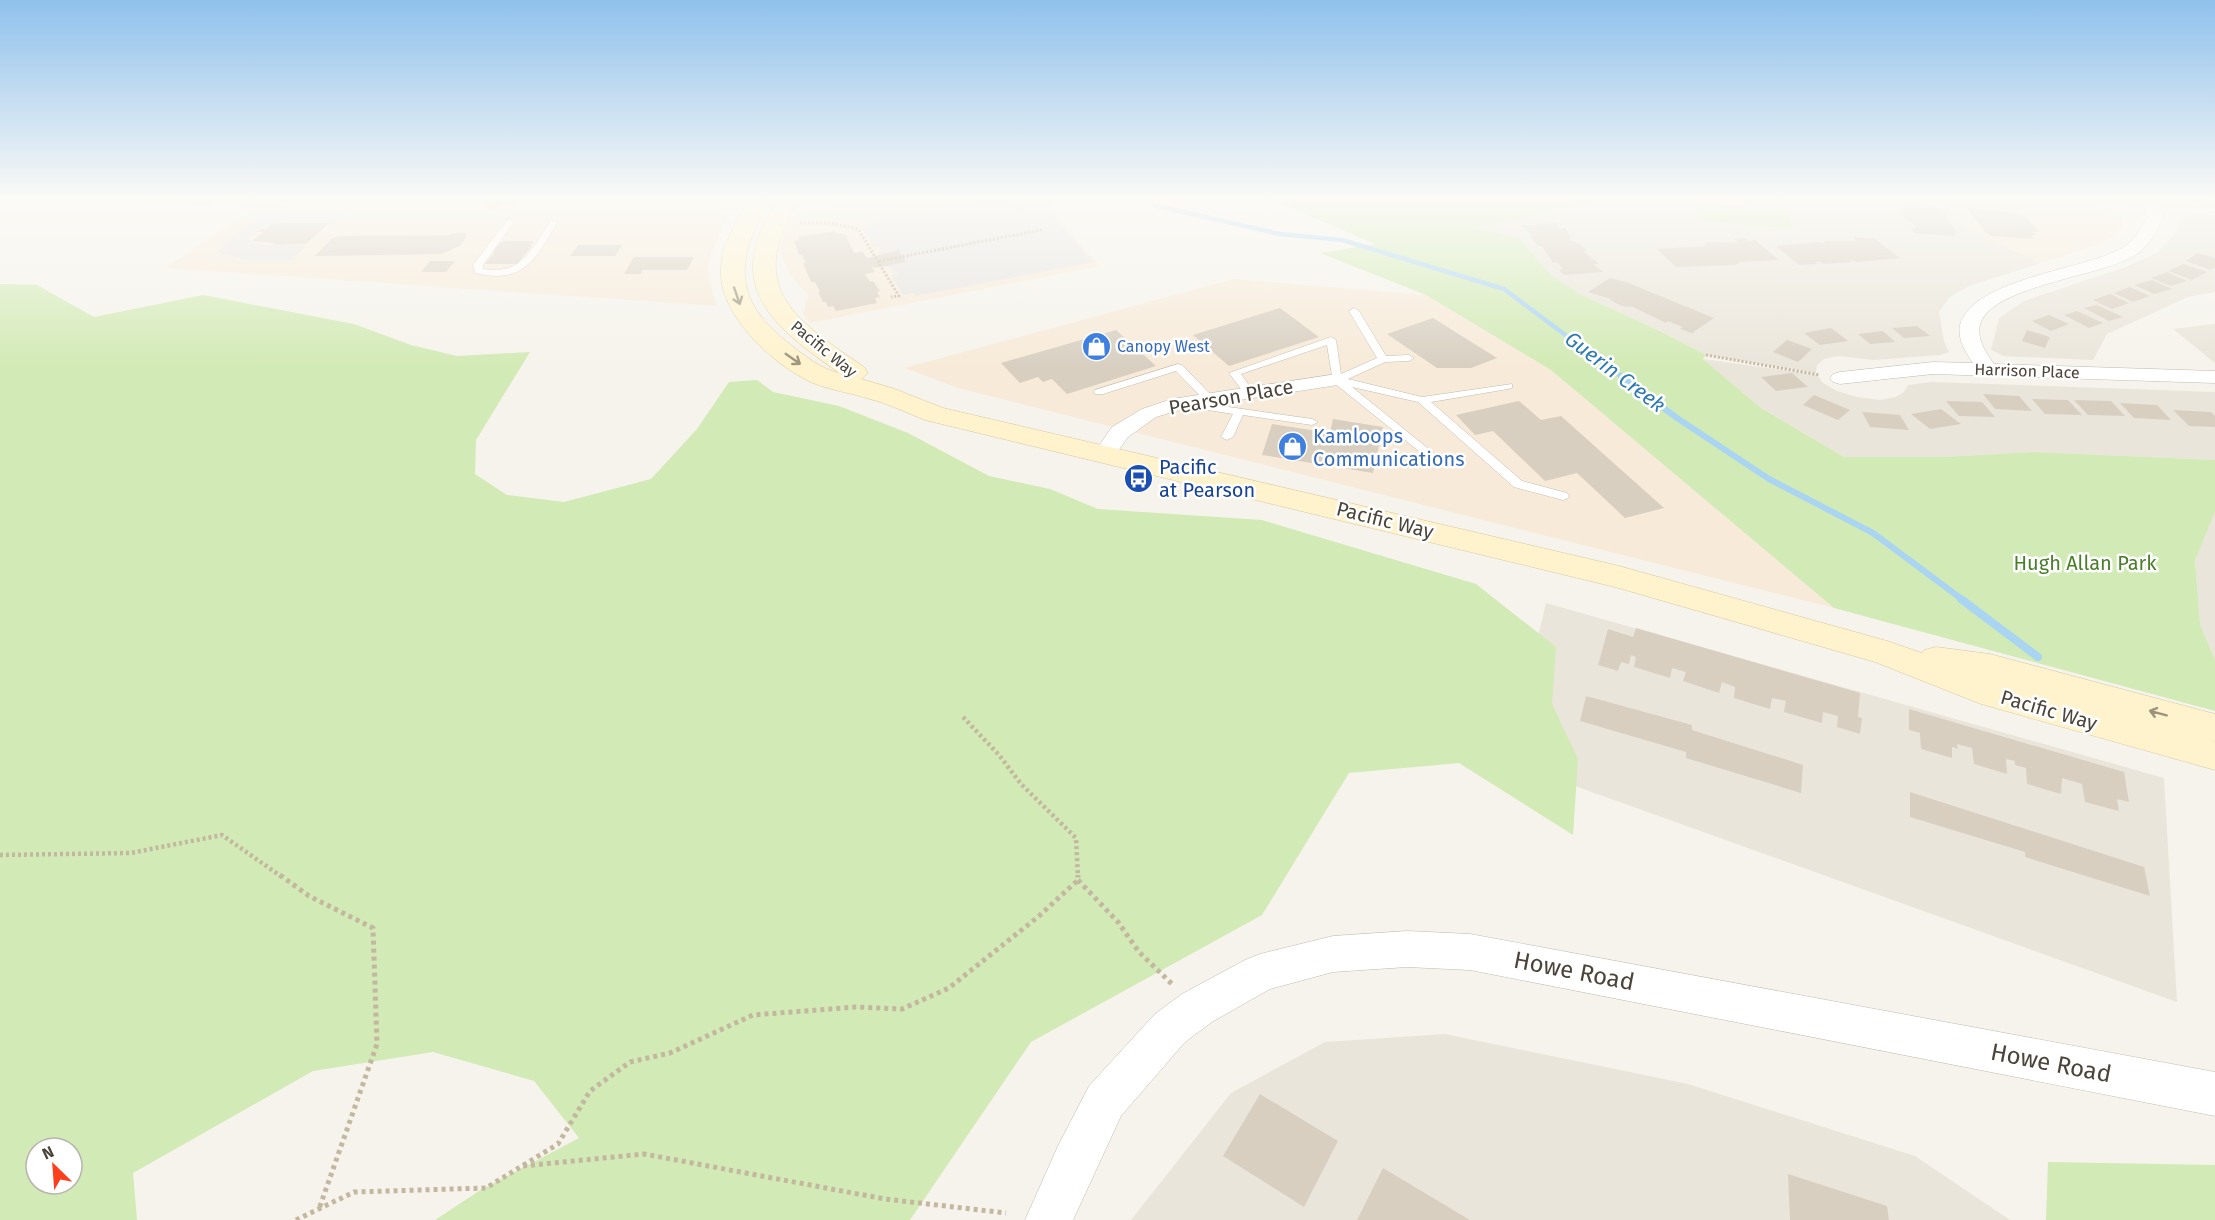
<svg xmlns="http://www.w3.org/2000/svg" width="2215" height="1220" font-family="'Fira Sans',sans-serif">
	<rect width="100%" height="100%" fill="#f6f3ec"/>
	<!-- residential -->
	<g fill="#eae5da">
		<path d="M 1606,198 L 1943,198 L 1968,230 L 2041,263 L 1969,286 L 1950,297 L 1939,312 L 1944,341 L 1949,352 L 1940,355 L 1874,360 L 1838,356 L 1824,359 L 1817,365 L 1816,373 L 1706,355 L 1662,332 L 1582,295 L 1552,276 L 1519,238 L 1472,228 Z"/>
		<path d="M 2198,214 L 2215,215 L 2215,292 L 2188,297 L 2107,334 L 2093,360 L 2003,356 L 1991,350 L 1999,318 L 2024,301 L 2123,268 L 2157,253 L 2175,234 L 2182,217 Z"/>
		<path d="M 2215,324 L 2215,363 L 2173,329 Z"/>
		<path d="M 1703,359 L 1817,375 L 1823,383 L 1837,391 L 1857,397 L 1880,400 L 1896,397 L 1904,392 L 1908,385 L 1932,382 L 2215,392 L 2215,460 L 2033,452 L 1943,457 L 1844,457 L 1761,408 Z"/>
		<path d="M 2215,512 L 2215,660 L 2200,624 L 2195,559 Z"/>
		<path d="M 1546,603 L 2164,778 L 2177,1002 L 1508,762 Z"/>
		<path d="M 1445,1034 L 1688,1084 L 1915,1156 L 2010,1220 L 1131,1220 L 1231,1093 L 1325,1042 Z"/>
	</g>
	<!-- commercial -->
	<g fill="#f7ead8">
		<path d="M 952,198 L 1055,198 L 1052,210 L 1100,266 L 810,323 L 803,314 L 808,295 L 790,275 L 779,251 L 788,224 L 795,215 L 817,208 L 887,205 Z"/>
		<path d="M 1943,198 L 2106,208 L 2123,215 L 2123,226 L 2113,237 L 2094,246 L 2041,263 L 1968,230 Z"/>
		<path d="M 254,207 L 286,210 L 711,209 L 723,211 L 728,216 L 711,253 L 708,269 L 712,292 L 717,306 L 166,268 Z"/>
		<path d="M 1233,279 L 1426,295 L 1551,370 L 1834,608 L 958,388 L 905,368 Z"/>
	</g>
	<!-- green -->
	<g fill="#d2eab5" fill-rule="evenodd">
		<path d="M 1303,198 L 1606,198 L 1474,228 L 1519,238 L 1552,276 L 1582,295 L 1662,332 L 1706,355 L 1703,359 L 1761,408 L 1844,457 L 1943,457 L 2033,452 L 2215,460 L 2215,512 L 2195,560 L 2200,624 L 2215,660 L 2215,711 L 1834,608 L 1551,370 L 1426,295 L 1320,253 L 1375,244 L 1282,204 Z"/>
		<path d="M 1697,203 L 1786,211 L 1794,229 L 1703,221 Z"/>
		<path d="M 0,284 L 37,285 L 94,317 L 203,295 L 354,324 L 411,345 L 457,356 L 530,352 L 476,440 L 475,474 L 507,495 L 564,502 L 651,479 L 697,429 L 729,382 L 757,380 L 773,392 L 839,406 L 908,433 L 989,476 L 1050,489 L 1098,509 L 1262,520 L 1476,584 L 1556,647 L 1552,704 L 1578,759 L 1573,835 L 1459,763 L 1349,773 L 1262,915 L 1031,1042 L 910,1220 L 435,1220 L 479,1191 L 579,1138 L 534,1081 L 433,1052 L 313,1071 L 133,1173 L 137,1220 L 0,1220 ZM 36,1148 L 72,1148 L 72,1184 L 36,1184 Z"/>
		<path d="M 2048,1162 L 2215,1165 L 2215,1220 L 2046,1220 Z"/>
	</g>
	<!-- parking -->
	<g fill="#e5e3e0">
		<path d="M 996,198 L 1006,198 L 1009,201 L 1034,207 L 1044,205 L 1093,262 L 916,296 L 914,293 L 903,295 L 891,275 L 899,273 L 883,265 L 878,257 L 881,246 L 874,247 L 862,228 L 872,226 L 869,221 Z"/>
		<path d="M 348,211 L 332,226 L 327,226 L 330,222 L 266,223 L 249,238 L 252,243 L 268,245 L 307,246 L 291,260 L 247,260 L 217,252 L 262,212 Z"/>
	</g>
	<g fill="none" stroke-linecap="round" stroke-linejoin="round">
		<!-- stream-far2 -->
		<path stroke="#a9d4f2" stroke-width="4.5" d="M 1144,198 L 1157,206 L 1280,234 L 1342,240 L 1504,289 L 1623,378"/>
		<!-- stream-far1 -->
		<path stroke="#a9d4f2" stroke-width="6" d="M 1621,376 L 1677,418 L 1769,479 L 1873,533 L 1963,600"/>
		<!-- stream -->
		<path stroke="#a9d4f2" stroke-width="8" d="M 1961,599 L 2038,657"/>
	</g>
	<!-- building -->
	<g fill="#d8cfc1">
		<path d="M 1896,203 L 1937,206 L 1946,214 L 1947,218 L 1945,217 L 1958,233 L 1954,233 L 1956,236 L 1914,233 L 1911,228 L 1916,228 L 1912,222 L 1907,221 L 1901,212 L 1906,213 Z"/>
		<path d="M 1966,207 L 2019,214 L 2027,218 L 2039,232 L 2033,232 L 2037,235 L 2031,235 L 2035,239 L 1992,236 L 1986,233 Z"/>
		<path d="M 295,223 L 329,223 L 306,244 L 273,245 L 275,243 L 252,241 L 263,232 L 256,232 L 260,229 L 266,229 L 271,224 Z"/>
		<path d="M 1556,223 L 1559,229 L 1565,228 L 1568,232 L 1566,232 L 1572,237 L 1569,238 L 1572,241 L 1580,244 L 1587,250 L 1583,251 L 1593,259 L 1588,259 L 1595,260 L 1599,264 L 1593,264 L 1603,272 L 1564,275 L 1559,270 L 1563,269 L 1557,262 L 1553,263 L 1542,246 L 1538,246 L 1530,237 L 1532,236 L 1527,230 L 1520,226 Z"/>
		<path d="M 835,231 L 837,234 L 842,233 L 846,236 L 854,253 L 863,252 L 867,258 L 899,250 L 906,262 L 875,268 L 871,265 L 875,272 L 865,274 L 870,282 L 873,281 L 880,291 L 877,292 L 880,297 L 875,298 L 877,303 L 836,311 L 833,306 L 828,307 L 826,302 L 823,302 L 818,292 L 820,292 L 815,282 L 811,282 L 803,263 L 806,263 L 801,254 L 799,255 L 794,241 L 799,240 L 798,237 Z"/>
		<path d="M 452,233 L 467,233 L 465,236 L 467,236 L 459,246 L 442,254 L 315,256 L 332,238 L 340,236 L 450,235 Z"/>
		<path d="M 1853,237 L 1874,238 L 1900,258 L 1857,262 L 1848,259 L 1852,262 L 1824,264 L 1820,262 L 1814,262 L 1817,264 L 1799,265 L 1776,246 L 1818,242 L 1827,244 L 1823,241 L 1857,241 Z"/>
		<path d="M 1745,238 L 1748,241 L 1755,240 L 1779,260 L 1738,262 L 1740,264 L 1735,264 L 1737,265 L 1676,267 L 1657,249 L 1707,246 L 1704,243 L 1715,242 L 1739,243 L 1734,239 Z"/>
		<path d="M 503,241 L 534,241 L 530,246 L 532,246 L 517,264 L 485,264 L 495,252 L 491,252 Z"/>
		<path d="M 578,245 L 622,245 L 615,256 L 570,256 Z"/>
		<path d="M 2198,253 L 2215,258 L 2215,267 L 2211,270 L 2186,261 Z"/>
		<path d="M 634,257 L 694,257 L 687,270 L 642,270 L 641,274 L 624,274 Z"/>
		<path d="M 430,261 L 455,261 L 446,272 L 421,272 Z"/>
		<path d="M 2183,264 L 2207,272 L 2192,280 L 2168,271 Z"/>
		<path d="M 2167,272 L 2187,281 L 2171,286 L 2151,278 Z"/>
		<path d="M 1610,278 L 1626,282 L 1714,318 L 1692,333 L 1680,329 L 1683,327 L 1668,321 L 1666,323 L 1633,307 L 1622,306 L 1610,300 L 1611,299 L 1588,292 Z"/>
		<path d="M 2152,280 L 2172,289 L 2154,294 L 2134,285 Z"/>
		<path d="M 2130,287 L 2150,296 L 2133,302 L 2114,293 Z"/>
		<path d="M 2110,294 L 2129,303 L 2112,309 L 2093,300 Z"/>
		<path d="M 2097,305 L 2123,317 L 2109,321 L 2084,308 Z"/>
		<path d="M 1280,308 L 1319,337 L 1229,366 L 1193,335 Z"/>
		<path d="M 2077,311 L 2103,323 L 2089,328 L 2064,315 Z"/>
		<path d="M 2049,315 L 2069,324 L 2051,331 L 2032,321 Z"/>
		<path d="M 1433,318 L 1497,358 L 1471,368 L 1437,368 L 1387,334 Z"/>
		<path d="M 1917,326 L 1930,336 L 1904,338 L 1892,328 Z"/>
		<path d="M 1831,328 L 1848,341 L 1820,345 L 1804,333 Z"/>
		<path d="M 1116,330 L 1156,366 L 1067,394 L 1052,379 L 1043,382 L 1038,377 L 1020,383 L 1001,363 Z"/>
		<path d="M 2027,330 L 2050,337 L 2045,348 L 2022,341 Z"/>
		<path d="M 1883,331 L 1895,342 L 1870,344 L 1858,334 Z"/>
		<path d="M 1787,340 L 1812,349 L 1798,362 L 1773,352 Z"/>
		<path d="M 1792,373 L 1808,387 L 1776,391 L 1761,377 Z"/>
		<path d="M 1983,394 L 2019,396 L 2032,411 L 1995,409 Z"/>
		<path d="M 1814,395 L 1850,410 L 1838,420 L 1803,405 Z"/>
		<path d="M 2032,399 L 2068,400 L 2082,415 L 2045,414 Z"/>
		<path d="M 2074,400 L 2111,401 L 2125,416 L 2088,415 Z"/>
		<path d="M 1519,401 L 1541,420 L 1561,416 L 1664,508 L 1625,518 L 1577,473 L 1545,481 L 1493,431 L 1475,435 L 1456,415 Z"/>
		<path d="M 1946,401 L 1982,402 L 1995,417 L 1959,416 Z"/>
		<path d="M 2120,403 L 2157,405 L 2171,420 L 2134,418 Z"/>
		<path d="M 1941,409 L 1961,424 L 1930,429 L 1911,414 Z"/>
		<path d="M 2173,410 L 2211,412 L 2215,416 L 2215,427 L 2189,426 Z"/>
		<path d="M 1862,412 L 1900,415 L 1909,430 L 1870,427 Z"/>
		<path d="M 1333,419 L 1383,427 L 1373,473 L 1262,455 L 1272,424 L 1330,433 Z"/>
		<path d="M 1636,628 L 1860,693 L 1858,717 L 1862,718 L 1860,734 L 1837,727 L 1838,716 L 1823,712 L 1822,723 L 1784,712 L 1786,701 L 1772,698 L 1770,709 L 1734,698 L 1735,687 L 1722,682 L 1719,693 L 1683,681 L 1686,672 L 1672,668 L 1670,678 L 1634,667 L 1636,657 L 1631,655 L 1629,664 L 1621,662 L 1618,671 L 1598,665 L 1608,629 L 1633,637 Z"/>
		<path d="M 1586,696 L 1692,725 L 1692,730 L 1803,765 L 1801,793 L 1686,758 L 1686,752 L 1580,721 Z"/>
		<path d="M 1909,709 L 2124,772 L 2129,802 L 2117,799 L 2119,811 L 2085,802 L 2082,784 L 2062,778 L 2061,794 L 2027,784 L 2026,768 L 2015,765 L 2015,761 L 2006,759 L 2007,774 L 1974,764 L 1972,748 L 1957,744 L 1958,749 L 1952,747 L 1952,758 L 1921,749 L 1920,733 L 1909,730 Z"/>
		<path d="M 1910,792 L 2144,867 L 2150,896 L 2025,857 L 2025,852 L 1910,817 Z"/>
		<path d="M 1260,1094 L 1338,1141 L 1304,1207 L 1223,1156 Z"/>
		<path d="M 1383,1168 L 1470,1220 L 1357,1220 Z"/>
		<path d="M 1788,1174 L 1887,1206 L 1889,1220 L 1790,1220 Z"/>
	</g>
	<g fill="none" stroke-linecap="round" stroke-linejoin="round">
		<defs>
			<g id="service">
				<path d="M 510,219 L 514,222 L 483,265 L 483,269 C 522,276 532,248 551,220 L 558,222 C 535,259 524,285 475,273 L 473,265 L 507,220 Z"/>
				<path d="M 1354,308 L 1359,311 L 1386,356 L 1409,355 L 1414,358 L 1409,361 L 1385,362 L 1348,379 L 1422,397 L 1512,384 L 1512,388 L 1508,389 L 1431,402 L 1522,481 L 1567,493 L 1569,496 L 1567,499 L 1563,500 L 1514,487 L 1418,402 L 1352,387 L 1435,454 L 1429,458 L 1425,456 L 1333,382 L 1327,345 L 1241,374 L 1253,391 L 1252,393 L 1244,393 L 1229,373 L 1331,337 L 1336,340 L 1341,374 L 1377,358 L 1349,311 Z"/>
				<path d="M 1178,364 L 1182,365 L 1212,396 L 1212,400 L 1204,400 L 1176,371 L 1103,394 L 1095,394 L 1094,392 L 1095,390 Z"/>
				<path d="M 1187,401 L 1312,419 L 1318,422 L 1312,425 L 1243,415 L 1233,437 L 1227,440 L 1221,437 L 1233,414 L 1183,406 L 1181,404 Z"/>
			</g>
			<g id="minor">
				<path d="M 2142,198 L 2156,198 L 2164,216 C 2157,231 2149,247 2134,256 C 2101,276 1995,286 1981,322 C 1975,337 1986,353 1994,364 L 2215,371 L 2215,383 L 1933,374 L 1840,384 L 1833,382 L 1830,378 L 1833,374 L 1840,372 L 1933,362 L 1973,363 C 1966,353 1957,339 1960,325 C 1973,278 2085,270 2122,248 C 2135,240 2141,229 2148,216 L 2141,200 Z"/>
				<path d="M 1337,374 L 1344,376 L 1347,380 L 1344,384 L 1182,409 L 1156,417 L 1128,437 L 1113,458 L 1105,460 L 1097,458 L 1094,453 L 1112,427 L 1142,409 L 1172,399 Z"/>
			</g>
			<path id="tertiary" d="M 1407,931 L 1470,934 L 2215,1072 L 2215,1116 L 1470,970 L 1407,967 L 1333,972 L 1270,989 L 1212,1022 L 1185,1042 L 1121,1116 L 1073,1220 L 1025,1220 L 1058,1146 L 1089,1086 L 1155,1014 L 1182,994 L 1245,960 L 1260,954 L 1333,936 Z"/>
			<g id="secondary">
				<path d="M 148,198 L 185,198 L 181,202 C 171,205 161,205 151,202 Z"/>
				<path d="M 216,198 L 835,198 L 832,202 L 797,204 C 744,290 799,322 864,367 L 868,373 L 861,379 L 892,388 L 943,408 L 1619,566 L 1887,641 L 1922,653 L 1924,650 L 1936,647 L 1990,654 L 2215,714 L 2215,742 L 1986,678 L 2215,742 L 2215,770 L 1981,704 L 1875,662 L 1615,587 L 925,420 C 907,413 889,404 870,399 C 851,393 830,390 813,383 C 773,365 717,314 721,267 C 722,245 734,227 744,208 L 294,208 L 227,204 L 220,202 ZM 774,206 C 722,288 775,328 839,373 C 821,369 805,356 791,345 C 735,302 734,266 766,207 Z"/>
				<path d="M 2104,198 L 2215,198 L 2215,208 L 2115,204 L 2108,202 Z"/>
			</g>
			<path id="motorway" d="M 488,198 L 523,198 L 519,202 L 496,208 L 488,207 L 485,202 Z"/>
		</defs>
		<!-- service casing -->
		<use href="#service" stroke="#c2bbae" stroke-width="1"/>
		<!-- minor casing -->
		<use href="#minor" stroke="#c2bbae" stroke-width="1"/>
		<!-- tertiary casing -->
		<use href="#tertiary" stroke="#c2bbae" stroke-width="1"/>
		<!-- secondary casing -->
		<use href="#secondary" stroke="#d6c79b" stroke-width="1"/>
		<!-- motorway casing -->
		<use href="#motorway" stroke="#e0a43c" stroke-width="1"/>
		<!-- path-far2 -->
		<g stroke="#c4b79f" stroke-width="3" stroke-dasharray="2 2" stroke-linecap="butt">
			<path d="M 127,198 L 140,202"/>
			<path d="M 192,203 L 209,203"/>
			<path d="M 800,223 L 829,223 L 858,229 L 899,296 L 891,297"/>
			<path d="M 879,261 L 1042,230"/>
			<path d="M 1706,355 L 1820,375"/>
		</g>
		<!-- path-far1 -->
		<g stroke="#c4b79f" stroke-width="4.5" stroke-dasharray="3 3" stroke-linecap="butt">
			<path d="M 963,717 L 999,755 L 1021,784 L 1076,838 L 1078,877"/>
			<path d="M 0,855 L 131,853 L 222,835 L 282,877"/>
		</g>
		<!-- path -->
		<g stroke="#c4b79f" stroke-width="5" stroke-dasharray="4 4" stroke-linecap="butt">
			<path d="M 280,875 L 309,896 L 373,928 L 377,1044 L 319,1209"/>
			<path d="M 1078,880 L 1118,922 L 1139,952 L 1174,986"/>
			<path d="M 523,1166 L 644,1154 L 885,1199 L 1006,1213"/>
			<path d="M 296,1220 L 354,1192 L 486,1188 L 558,1144 L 590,1091 L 630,1062 L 670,1053 L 753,1015 L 856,1007 L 902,1009 L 949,988 L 1039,916 L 1078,880 L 1078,875"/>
		</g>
		<!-- service -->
		<use href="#service" fill="#fff" fill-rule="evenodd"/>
		<!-- minor -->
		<use href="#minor" fill="#fff" fill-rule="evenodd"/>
		<!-- tertiary -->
		<use href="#tertiary" fill="#fff" fill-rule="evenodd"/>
		<!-- secondary -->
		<use href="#secondary" fill="#fff3cd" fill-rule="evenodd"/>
		<!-- motorway -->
		<use href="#motorway" fill="#ffcf6e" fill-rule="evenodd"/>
	</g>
	<!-- one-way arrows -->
	<defs><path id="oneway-shaft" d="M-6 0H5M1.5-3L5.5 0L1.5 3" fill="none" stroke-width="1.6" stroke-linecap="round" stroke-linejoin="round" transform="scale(1.5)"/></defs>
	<g stroke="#9c937c">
		<use href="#oneway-shaft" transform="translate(737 296) rotate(71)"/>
		<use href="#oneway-shaft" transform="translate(793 359) rotate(35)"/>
		<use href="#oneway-shaft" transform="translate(2158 713) rotate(-165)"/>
	</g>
	<!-- sky -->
	<linearGradient id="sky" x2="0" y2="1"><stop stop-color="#8fc1ec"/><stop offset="0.54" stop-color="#fbfaf6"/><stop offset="1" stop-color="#fbfaf6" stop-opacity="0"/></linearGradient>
	<rect width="2215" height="368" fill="url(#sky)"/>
	<!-- icons -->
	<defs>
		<symbol id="shop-disc" viewBox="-11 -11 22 22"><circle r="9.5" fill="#3f7fe0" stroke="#fff"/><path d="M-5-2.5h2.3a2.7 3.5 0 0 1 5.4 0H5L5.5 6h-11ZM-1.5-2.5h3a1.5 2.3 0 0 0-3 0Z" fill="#fff"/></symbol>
		<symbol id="bus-disc" viewBox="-11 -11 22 22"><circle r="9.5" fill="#1a4fb4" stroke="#fff"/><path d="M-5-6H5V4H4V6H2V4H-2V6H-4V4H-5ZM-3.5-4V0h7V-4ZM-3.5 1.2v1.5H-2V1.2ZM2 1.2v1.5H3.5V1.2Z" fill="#fff"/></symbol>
	</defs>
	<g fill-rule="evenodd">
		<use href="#shop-disc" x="1080" y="330" width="33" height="33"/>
		<use href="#shop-disc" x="1276" y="430" width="33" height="33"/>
		<use href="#bus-disc" x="1122" y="462" width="33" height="33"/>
	</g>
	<g text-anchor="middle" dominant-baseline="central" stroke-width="5" stroke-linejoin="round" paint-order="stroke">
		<!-- far-shop labels -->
		<g font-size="16" fill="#366cbe" stroke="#fff" text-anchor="start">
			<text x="1117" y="346">Canopy West</text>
		</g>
		<!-- far-street labels -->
		<g font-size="16" fill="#4b4439" stroke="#fff">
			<text transform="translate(824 349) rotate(39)">Pacific Way</text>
			<text transform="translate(2027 371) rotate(2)">Harrison Place</text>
		</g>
		<!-- street labels -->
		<g font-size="20" fill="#4b4439" stroke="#fff">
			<text transform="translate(1231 397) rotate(-10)">Pearson Place</text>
			<text transform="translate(1385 520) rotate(14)">Pacific Way</text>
			<text transform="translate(2049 710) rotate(16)">Pacific Way</text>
		</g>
		<!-- shop labels -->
		<g font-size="20" fill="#366cbe" stroke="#fff" text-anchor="start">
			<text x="1313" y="436">Kamloops<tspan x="1313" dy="23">Communications</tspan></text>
		</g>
		<!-- transit labels -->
		<g font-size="20" fill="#164399" stroke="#fff" text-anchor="start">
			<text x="1159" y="467">Pacific<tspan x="1159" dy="23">at Pearson</tspan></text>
		</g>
		<!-- park labels -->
		<g font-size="20" fill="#4a7f2a" stroke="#fff">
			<text x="2085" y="563">Hugh Allan Park</text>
		</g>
		<!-- water labels -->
		<g font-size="21" font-style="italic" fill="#2e7ab2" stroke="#fff">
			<text transform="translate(1615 372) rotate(37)">Guerin Creek</text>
		</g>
		<!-- near-street labels -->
		<g font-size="24" fill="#4b4439" stroke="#fff">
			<text transform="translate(1574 971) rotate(11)">Howe Road</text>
			<text transform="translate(2051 1063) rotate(11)">Howe Road</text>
		</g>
	</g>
	<!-- north arrow -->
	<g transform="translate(54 1166) rotate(335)"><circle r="28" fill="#ffffff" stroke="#b7b4b0" stroke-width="1.5"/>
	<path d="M0-4.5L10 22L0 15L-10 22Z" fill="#fc3f1d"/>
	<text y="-9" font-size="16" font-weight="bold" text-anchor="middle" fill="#4b4439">N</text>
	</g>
</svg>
